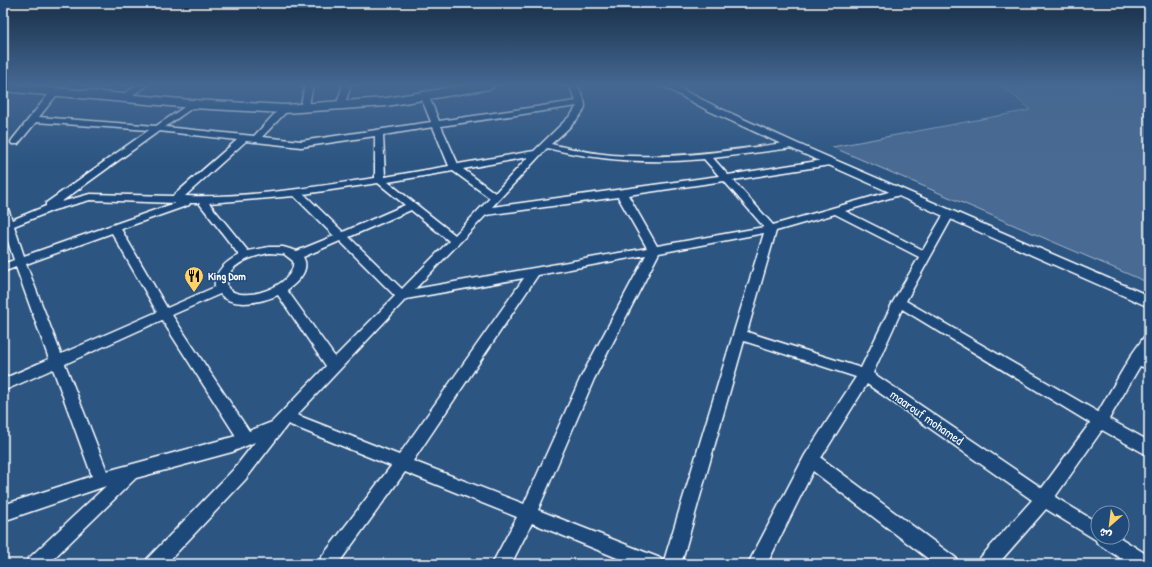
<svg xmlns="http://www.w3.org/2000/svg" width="1152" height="567" font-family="'Patrick Hand','Playpen Sans Arabic',sans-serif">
	<rect width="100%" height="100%" fill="#2c5582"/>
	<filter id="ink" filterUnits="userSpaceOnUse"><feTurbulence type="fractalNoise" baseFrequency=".025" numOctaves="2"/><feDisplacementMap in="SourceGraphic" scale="8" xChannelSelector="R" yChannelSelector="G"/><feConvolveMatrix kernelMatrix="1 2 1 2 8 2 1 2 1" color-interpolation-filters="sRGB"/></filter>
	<g filter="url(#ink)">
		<!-- green -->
		<path fill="#486b92" stroke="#a4b5c8" d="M 1002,85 L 1149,85 L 1149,283 L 832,147 L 1030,110 Z"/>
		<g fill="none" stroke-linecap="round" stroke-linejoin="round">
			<defs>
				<g id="minor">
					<path d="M 138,85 L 148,85 L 125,100 L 119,100 L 119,96 Z"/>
					<path d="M 305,85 L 313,85 L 308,109 L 304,111 L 300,109 Z"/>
					<path d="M 343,85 L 351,85 L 344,106 L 340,108 L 336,106 Z"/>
					<path d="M 569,85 L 577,85 C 580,91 585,99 585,106 C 584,116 559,137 551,144 C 571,149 591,153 612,155 C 672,160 732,150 792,142 L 796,145 L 792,148 L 713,158 L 728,175 L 830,159 L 833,160 L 835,162 L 830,165 L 733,180 L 773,225 L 899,189 L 904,192 L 903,194 L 845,211 L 923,250 L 945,212 L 953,212 L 954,214 L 906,301 L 1098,412 L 1132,354 L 1144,337 L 1149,335 L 1149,351 L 1146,356 L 1149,358 L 1149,369 L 1140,366 L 1109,419 L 1149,441 L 1149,456 L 1102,430 L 1055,497 L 1098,523 L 1098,537 L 1119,537 L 1149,556 L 1149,564 L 1129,564 L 1097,543 L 1096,540 L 1046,509 L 998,564 L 977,564 L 980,558 L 1032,500 L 867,384 L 821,458 L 956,558 L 959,564 L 935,564 L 813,471 L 767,564 L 748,564 L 805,455 L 856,377 L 744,341 L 681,564 L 632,564 L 532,523 L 511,564 L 492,564 L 517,517 L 405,472 L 338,564 L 318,564 L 321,558 L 391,466 L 288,424 L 245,480 L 166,564 L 145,564 L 148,558 L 233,470 L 255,442 L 232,452 L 136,478 L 48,564 L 26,564 L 29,558 L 106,486 L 3,521 L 3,505 L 92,476 L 53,369 L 3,391 L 3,379 L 49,359 L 16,267 L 3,272 L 3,264 L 14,260 L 3,226 L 3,206 L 8,209 L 12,220 L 46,206 L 46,203 L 149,130 L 36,122 L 18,144 L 12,144 L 11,142 L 12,140 L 52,90 L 55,90 L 59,92 L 39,117 L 156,126 L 192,102 L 195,102 L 195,106 L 165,127 L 254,136 L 281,107 L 284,107 L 288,109 L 287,111 L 262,137 L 301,141 L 431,122 L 421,97 L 425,95 L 429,97 L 439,121 L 576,101 ZM 577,106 L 571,115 L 534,151 L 458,164 L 441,126 ZM 433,127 L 449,166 L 385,177 L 383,135 ZM 159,131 L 237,140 L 173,196 L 90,194 L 61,202 ZM 375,136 L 375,178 C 312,187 249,198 185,196 L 246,141 L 301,147 ZM 547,148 C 601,161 649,164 704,159 L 719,176 L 492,207 ZM 528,157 L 495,193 L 463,169 ZM 453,171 L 490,198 L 455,235 L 388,182 ZM 724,181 L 764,227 L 657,246 L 628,195 ZM 378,183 L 405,205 L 343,232 L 304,194 ZM 294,196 L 334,236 L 297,251 L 283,247 L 269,247 L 248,251 L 209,203 ZM 618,197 L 647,248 L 415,289 L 486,215 ZM 90,200 L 175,203 L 24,256 L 14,226 L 54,210 ZM 190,203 L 199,203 L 239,255 C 227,261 213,272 215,287 L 167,308 L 121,229 L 189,205 ZM 411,210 L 449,241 L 402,289 L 349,237 ZM 835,214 L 919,257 L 893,302 L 861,368 L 747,332 L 776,231 ZM 112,233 L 157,312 L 61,354 L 26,264 ZM 764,233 L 663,564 L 660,558 L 538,510 L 594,379 L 659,253 ZM 340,241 L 395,296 L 335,357 L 287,290 C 297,283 311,270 303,257 ZM 269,253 L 284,254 L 293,261 C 297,285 243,305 228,288 C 221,266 253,256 269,253 ZM 646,255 L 580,379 L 524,504 L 413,461 L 538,275 ZM 524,278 L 399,455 L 297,415 L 406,299 ZM 220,294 C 233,309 263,302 278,295 L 326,366 L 272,422 L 249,431 L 172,315 ZM 902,309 L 1090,423 L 1042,488 L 873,373 ZM 162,320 L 236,436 L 107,471 L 65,364 Z"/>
				</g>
				<path id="tertiary" d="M 661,85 L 673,85 L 715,106 L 796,143 L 1149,296 L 1149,307 L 788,147 L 707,110 Z"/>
				<path id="primary" d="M 3,85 L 22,85 L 192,100 L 284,105 L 386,98 L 466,85 L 495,85 L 493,88 L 489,89 L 386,106 L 284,113 L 192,108 L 3,91 Z"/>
			</defs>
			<!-- minor casing -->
			<use href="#minor" stroke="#fff" stroke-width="3"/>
			<!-- tertiary casing -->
			<use href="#tertiary" stroke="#fff" stroke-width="3"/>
			<!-- primary casing -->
			<use href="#primary" stroke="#fff" stroke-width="3"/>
			<!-- minor -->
			<use href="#minor" fill="#1f4a7a" fill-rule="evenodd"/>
			<!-- tertiary -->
			<use href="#tertiary" fill="#1f4a7a" fill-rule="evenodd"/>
			<!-- primary -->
			<use href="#primary" fill="#1f4a7a" fill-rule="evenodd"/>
		</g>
	</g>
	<!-- sky -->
	<linearGradient id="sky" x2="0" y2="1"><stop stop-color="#182f48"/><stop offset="0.52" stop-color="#456892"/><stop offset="1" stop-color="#456892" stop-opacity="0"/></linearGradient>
	<rect width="1152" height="164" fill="url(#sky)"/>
	<!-- icons -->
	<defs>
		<symbol id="restaurant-pin" viewBox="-11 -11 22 30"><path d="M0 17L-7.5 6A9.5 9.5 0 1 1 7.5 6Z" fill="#ffd166" stroke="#1f4a7a"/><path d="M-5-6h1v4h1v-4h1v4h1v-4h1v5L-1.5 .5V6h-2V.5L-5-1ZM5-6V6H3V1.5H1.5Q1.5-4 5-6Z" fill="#111"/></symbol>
	</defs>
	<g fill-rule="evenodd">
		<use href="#restaurant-pin" x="183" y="265" width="22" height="30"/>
	</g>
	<g text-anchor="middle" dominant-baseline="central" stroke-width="3" stroke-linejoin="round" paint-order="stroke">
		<!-- poi labels -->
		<g font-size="11" font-weight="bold" fill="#fff" stroke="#1f4a7a" text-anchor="start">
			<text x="208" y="276">King Dom</text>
		</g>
		<!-- near-street labels -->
		<g font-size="13" fill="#fff" stroke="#1f4a7a">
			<text transform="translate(927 417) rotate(35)">maarouf mohamed</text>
		</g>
	</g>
	<!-- margin -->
	<rect width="1152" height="567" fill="none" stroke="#1f4a7a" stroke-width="16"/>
	<rect x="8" y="8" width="1136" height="551" fill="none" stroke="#fff" stroke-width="1.5" filter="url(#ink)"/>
	<!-- north arrow -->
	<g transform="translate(1110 525) rotate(208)"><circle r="19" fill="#1f4a7a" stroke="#7992af"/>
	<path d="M0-3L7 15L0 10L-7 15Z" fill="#ffd166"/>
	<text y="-6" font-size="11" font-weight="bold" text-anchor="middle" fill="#ffffff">ش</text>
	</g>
</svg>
